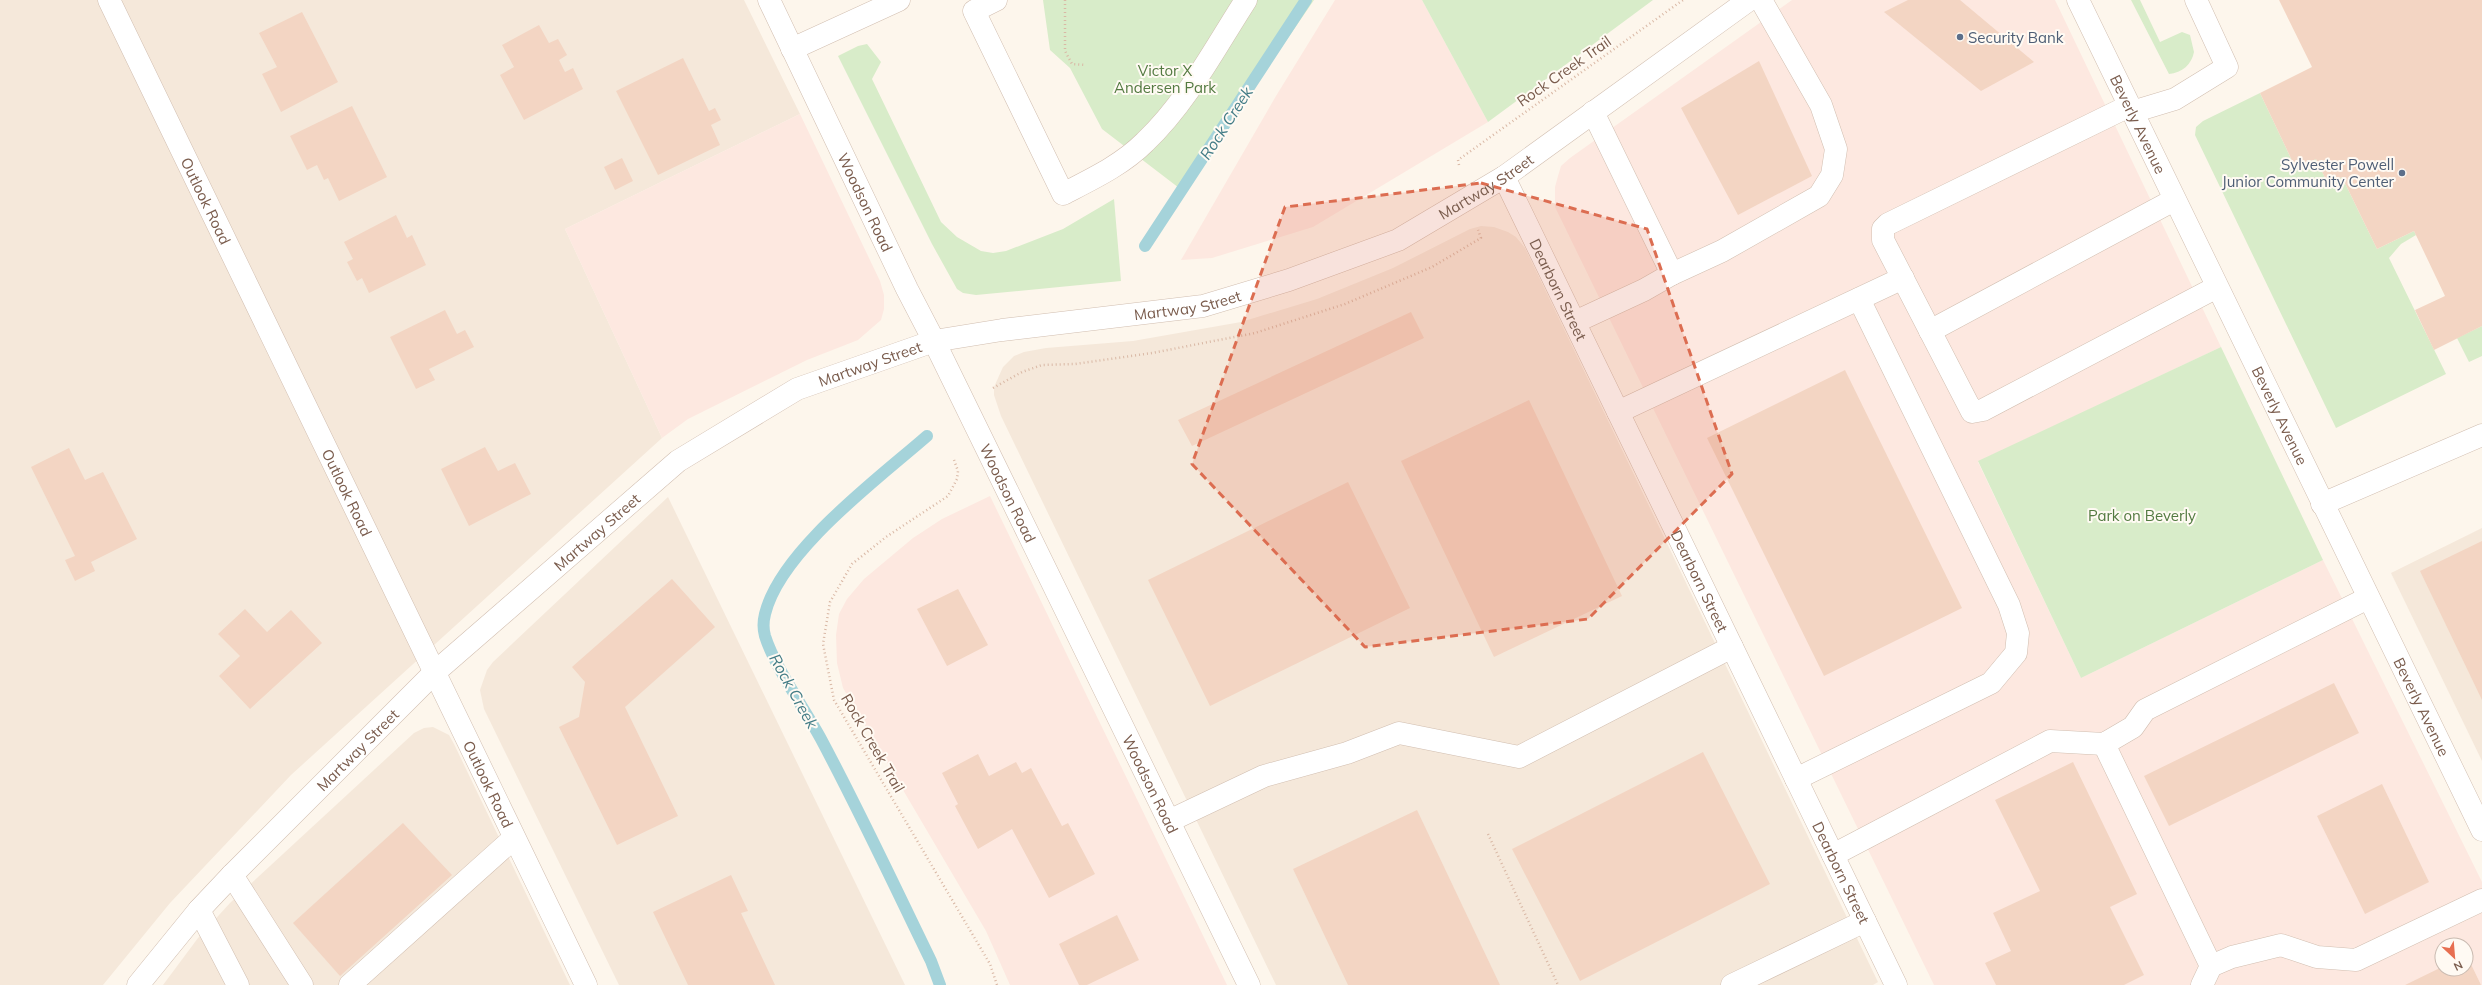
<svg xmlns="http://www.w3.org/2000/svg" width="2482" height="985" font-family="Mulish,sans-serif">
	<rect width="100%" height="100%" fill="#fdf6ec"/>
	<!-- residential -->
	<g fill="#f5e8da">
		<path d="M 0,0 L 744,0 L 800,114 L 565,229 L 662,438 L 291,775 L 170,903 L 103,985 L 0,985 Z"/>
		<path d="M 1481,226 L 1494,227 L 1508,232 L 1516,237 L 1525,248 L 1878,982 L 1873,985 L 1276,985 L 1001,416 L 994,395 L 994,387 L 1003,367 L 1014,356 L 1024,352 L 1046,348 L 1133,341 L 1241,322 L 1317,299 L 1393,268 L 1470,229 Z"/>
		<path d="M 668,497 L 905,985 L 619,985 L 484,709 L 480,690 L 487,670 L 493,662 Z"/>
		<path d="M 2482,528 L 2482,761 L 2391,573 Z"/>
		<path d="M 433,727 L 449,735 L 454,744 L 570,985 L 163,985 L 198,938 L 230,903 L 414,733 L 424,728 Z"/>
	</g>
	<!-- commercial -->
	<g fill="#fde8e0" fill-rule="evenodd">
		<path d="M 1335,0 L 1422,0 L 1488,122 L 1313,227 L 1212,258 L 1181,260 L 1276,96 Z"/>
		<path d="M 1792,0 L 2055,0 L 2221,347 L 1978,462 L 2081,678 L 2323,560 L 2482,882 L 2482,985 L 1934,985 L 1555,207 L 1555,187 L 1558,176 L 1561,166 L 1570,158 ZM 2442,945 L 2466,945 L 2466,969 L 2442,969 Z"/>
		<path d="M 800,114 L 880,281 L 884,295 L 884,309 L 881,320 L 858,340 L 807,360 L 688,419 L 662,438 L 565,229 Z"/>
		<path d="M 990,496 L 1227,985 L 1010,985 L 986,931 L 843,688 L 837,663 L 836,635 L 839,614 L 847,599 L 864,579 L 913,538 L 942,519 Z"/>
	</g>
	<!-- green -->
	<g fill="#d8ecc9">
		<path d="M 1043,0 L 1314,0 L 1183,191 L 1102,129 L 1070,68 L 1050,50 Z"/>
		<path d="M 1422,0 L 1653,0 L 1488,122 Z"/>
		<path d="M 2131,0 L 2140,0 L 2160,42 L 2182,32 L 2190,35 L 2194,52 C 2192,64 2182,73 2169,74 Z"/>
		<path d="M 867,44 L 881,62 L 872,79 L 941,222 L 957,237 L 981,251 L 993,253 L 1006,251 L 1063,229 L 1114,199 L 1121,281 L 976,295 L 963,293 L 957,289 L 932,244 L 838,56 L 858,46 Z"/>
		<path d="M 2260,93 L 2296,169 L 2316,159 L 2328,184 L 2342,177 L 2377,249 L 2414,231 L 2416,235 L 2401,244 L 2389,258 L 2446,374 L 2336,428 L 2195,135 L 2196,127 L 2203,121 Z"/>
		<path d="M 2482,326 L 2482,356 L 2469,362 L 2457,338 Z"/>
		<path d="M 2221,347 L 2323,560 L 2081,678 L 1978,461 Z"/>
	</g>
	<g fill="none" stroke-linecap="round" stroke-linejoin="round">
		<!-- stream -->
		<g stroke="#a5d3da" stroke-width="12">
			<path d="M 1145,246 L 1306,0"/>
			<path d="M 927,436 C 879,478 780,551 765,614 C 763,622 763,629 765,636 C 775,668 805,709 821,739 C 860,812 895,887 931,961 L 940,985"/>
		</g>
	</g>
	<!-- building -->
	<g fill="#f3d5c3">
		<path d="M 1908,0 L 1960,0 L 2034,62 L 1981,91 L 1884,12 Z"/>
		<path d="M 2279,0 L 2482,0 L 2482,326 L 2434,350 L 2415,310 L 2445,296 L 2414,231 L 2377,249 L 2342,177 L 2328,184 L 2316,159 L 2296,169 L 2260,93 L 2312,67 Z"/>
		<path d="M 302,12 L 338,82 L 281,112 L 262,74 L 277,67 L 259,33 Z"/>
		<path d="M 539,25 L 549,43 L 558,39 L 567,55 L 559,60 L 565,72 L 573,68 L 583,89 L 524,120 L 500,75 L 514,67 L 502,45 Z"/>
		<path d="M 683,58 L 709,111 L 715,108 L 721,120 L 711,125 L 720,145 L 658,175 L 616,91 Z"/>
		<path d="M 1759,61 L 1812,176 L 1738,215 L 1681,108 Z"/>
		<path d="M 352,106 L 387,177 L 339,201 L 328,178 L 324,180 L 317,165 L 307,170 L 290,136 Z"/>
		<path d="M 622,158 L 633,181 L 615,190 L 604,167 Z"/>
		<path d="M 396,215 L 407,238 L 412,235 L 426,265 L 369,293 L 362,278 L 357,281 L 347,262 L 353,259 L 344,242 Z"/>
		<path d="M 445,310 L 457,334 L 465,330 L 474,347 L 429,369 L 435,380 L 416,389 L 390,337 Z"/>
		<path d="M 1411,312 L 1424,338 L 1192,446 L 1178,420 Z"/>
		<path d="M 1845,370 L 1962,608 L 1824,676 L 1707,438 Z"/>
		<path d="M 1529,400 L 1622,596 L 1494,657 L 1401,461 Z"/>
		<path d="M 485,447 L 498,471 L 515,463 L 531,494 L 469,526 L 441,469 Z"/>
		<path d="M 69,448 L 85,480 L 103,472 L 137,539 L 91,562 L 95,571 L 75,581 L 65,560 L 75,556 L 31,467 Z"/>
		<path d="M 1348,482 L 1410,608 L 1210,706 L 1148,580 Z"/>
		<path d="M 2482,541 L 2482,700 L 2420,571 Z"/>
		<path d="M 672,579 L 715,627 L 625,707 L 678,816 L 617,845 L 559,727 L 579,717 L 585,682 L 572,667 Z"/>
		<path d="M 958,589 L 988,645 L 947,666 L 917,609 Z"/>
		<path d="M 245,609 L 267,632 L 291,610 L 322,643 L 250,709 L 219,676 L 240,656 L 218,634 Z"/>
		<path d="M 2334,683 L 2359,733 L 2169,826 L 2144,776 Z"/>
		<path d="M 1703,752 L 1770,884 L 1580,981 L 1512,849 Z"/>
		<path d="M 978,754 L 989,776 L 1016,762 L 1022,773 L 1031,768 L 1062,826 L 1068,823 L 1095,874 L 1049,898 L 1012,829 L 978,849 L 955,806 L 958,804 L 942,773 Z"/>
		<path d="M 2073,762 L 2137,894 L 2110,907 L 2144,975 L 2124,985 L 1996,985 L 1985,963 L 2011,951 L 1993,913 L 2040,891 L 1995,800 Z"/>
		<path d="M 2382,784 L 2429,882 L 2365,914 L 2317,816 Z"/>
		<path d="M 1417,810 L 1500,985 L 1348,985 L 1293,869 Z"/>
		<path d="M 403,823 L 452,875 L 340,976 L 293,923 Z"/>
		<path d="M 731,875 L 748,911 L 741,913 L 775,985 L 688,985 L 653,912 Z"/>
		<path d="M 1117,915 L 1139,960 L 1087,985 L 1079,985 L 1059,944 Z"/>
		<path d="M 2466,954 L 2481,985 L 2405,985 L 2442,967 L 2442,969 L 2466,969 Z"/>
	</g>
	<g fill="none" stroke-linecap="round" stroke-linejoin="round">
		<defs>
			<g id="minor">
				<path id="s1" d="M 109,0 L 586,985"/>
				<path id="s2" d="M 769,0 L 907,289 L 934,341 L 1249,985"/>
				<path d="M 996,0 L 974,11 L 1063,194 C 1092,179 1122,165 1145,142 C 1187,102 1215,48 1246,0"/>
				<path id="s3" d="M 2078,0 L 2482,830"/>
				<path d="M 792,49 L 899,0"/>
				<path d="M 2129,106 L 1888,224 L 1883,229 L 1883,240 L 1972,412 L 1983,410 L 2217,287"/>
				<path d="M 2132,112 L 2175,99 L 2227,67 L 2196,0"/>
				<path id="s4" d="M 1504,177 L 1896,985"/>
				<path d="M 1672,274 L 1722,251 L 1819,196 L 1832,175 L 1836,149 L 1821,105 L 1761,0"/>
				<path d="M 1575,322 L 1644,290 L 1672,274 L 1593,112"/>
				<path d="M 1930,331 L 2174,200"/>
				<path d="M 1618,412 L 1903,278"/>
				<path d="M 2322,504 L 2482,435"/>
				<path d="M 2104,744 L 2211,966"/>
				<path d="M 1796,779 L 1991,683 L 2016,653 L 2018,633 L 2009,605 L 1859,299"/>
				<path d="M 1169,821 L 1264,776 L 1347,753 L 1399,733 L 1519,757 L 1732,647"/>
				<path d="M 1833,855 L 2050,741 L 2104,744 L 2133,727 L 2145,710 L 2368,598"/>
				<path d="M 232,875 L 302,985"/>
				<path d="M 199,910 L 238,985"/>
				<path id="s5" d="M 138,985 L 199,910 L 232,875 L 434,673 L 678,461 L 797,389 L 934,341 L 1002,330 L 1203,306 L 1289,280 L 1398,240 L 1504,177 L 1749,0"/>
				<path d="M 350,985 L 514,838"/>
				<path d="M 1732,985 L 1865,921"/>
				<path d="M 2202,985 L 2211,966 L 2232,957 L 2281,945 L 2317,957 L 2356,960 L 2482,900"/>
			</g>
		</defs>
		<!-- minor casing -->
		<use href="#minor" stroke="#d1beb0" stroke-width="23"/>
		<!-- path -->
		<g stroke="#d9b8a5" stroke-width="2.5" stroke-dasharray="1 3" stroke-linecap="butt">
			<path d="M 1065,0 L 1065,51 L 1072,64 L 1085,65"/>
			<path d="M 1459,165 L 1458,160 L 1683,0"/>
			<path d="M 993,388 L 1022,372 L 1042,365 L 1075,364 L 1152,353 L 1255,333 L 1345,304 L 1432,267 L 1481,238 L 1478,230"/>
			<path d="M 954,460 L 958,471 L 957,479 L 948,496 L 886,537 L 852,564 L 830,602 L 823,644 L 834,700 L 990,964 L 997,985"/>
			<path d="M 1488,834 L 1558,985"/>
		</g>
		<!-- minor -->
		<use href="#minor" stroke="#fff" stroke-width="22"/>
	</g>
	<!-- marked area -->
	<path fill="#dc6d51" fill-opacity="0.2" stroke="#dc6d51" stroke-width="3" stroke-dasharray="8 5" stroke-linejoin="round" d="M 1481,183 L 1647,229 L 1732,474 L 1588,619 L 1365,647 L 1192,464 L 1285,207 Z"/>
	<!-- markers -->
	<g fill="#5c6f8a" stroke="#fffaf3" stroke-width="1.5">
		<circle cx="1960" cy="37" r="4"/>
		<circle cx="2402" cy="173" r="4"/>
	</g>
	<g text-anchor="middle" dominant-baseline="central" stroke-width="4" stroke-linejoin="round" paint-order="stroke">
		<!-- service labels -->
		<g font-size="15" fill="#4e5e75" stroke="#fffaf3" text-anchor="start">
			<text x="1968" y="37">Security Bank</text>
			<text x="2394" y="164" text-anchor="end">Sylvester Powell<tspan x="2394" dy="17">Junior Community Center</tspan></text>
		</g>
		<!-- park labels -->
		<g font-size="15" fill="#537a41" stroke="#fffaf3">
			<text x="1165" y="70">Victor X<tspan x="1165" dy="17">Andersen Park</tspan></text>
			<text x="2142" y="515">Park on Beverly</text>
		</g>
		<!-- street labels -->
		<g font-size="15" fill="#7a5c4d" stroke="#fffaf3">
			<text transform="translate(1564 71) rotate(-35)">Rock Creek Trail</text>
			<text stroke="none"><textPath href="#s3" startOffset="138">Beverly Avenue</textPath></text>
			<text stroke="none"><textPath href="#s5" startOffset="1618">Martway Street</textPath></text>
			<text stroke="none"><textPath href="#s1" startOffset="223">Outlook Road</textPath></text>
			<text stroke="none"><textPath href="#s2" startOffset="224">Woodson Road</textPath></text>
			<text stroke="none"><textPath href="#s4" startOffset="125">Dearborn Street</textPath></text>
			<text stroke="none"><textPath href="#s5" startOffset="1294">Martway Street</textPath></text>
			<text stroke="none"><textPath href="#s5" startOffset="970">Martway Street</textPath></text>
			<text stroke="none"><textPath href="#s3" startOffset="462">Beverly Avenue</textPath></text>
			<text stroke="none"><textPath href="#s1" startOffset="547">Outlook Road</textPath></text>
			<text stroke="none"><textPath href="#s2" startOffset="548">Woodson Road</textPath></text>
			<text stroke="none"><textPath href="#s5" startOffset="646">Martway Street</textPath></text>
			<text stroke="none"><textPath href="#s4" startOffset="449">Dearborn Street</textPath></text>
			<text stroke="none"><textPath href="#s3" startOffset="786">Beverly Avenue</textPath></text>
			<text transform="translate(873 743) rotate(60)">Rock Creek Trail</text>
			<text stroke="none"><textPath href="#s5" startOffset="322">Martway Street</textPath></text>
			<text stroke="none"><textPath href="#s1" startOffset="871">Outlook Road</textPath></text>
			<text stroke="none"><textPath href="#s2" startOffset="872">Woodson Road</textPath></text>
			<text stroke="none"><textPath href="#s4" startOffset="773">Dearborn Street</textPath></text>
		</g>
		<!-- water labels -->
		<g font-size="16" font-style="italic" fill="#437c86" stroke="#fffaf3">
			<text transform="translate(1226 123) rotate(-57)">Rock Creek</text>
			<text transform="translate(794 691) rotate(61)">Rock Creek</text>
		</g>
	</g>
	<!-- north arrow -->
	<g transform="translate(2454 957) rotate(154)"><circle r="19" fill="#fffaf3" stroke="#cabbb1"/>
	<path d="M0-3L7 15L0 10L-7 15Z" fill="#e76f51"/>
	<text y="-6" font-size="11" font-weight="bold" text-anchor="middle" fill="#7a5c4d">N</text>
	</g>
</svg>
